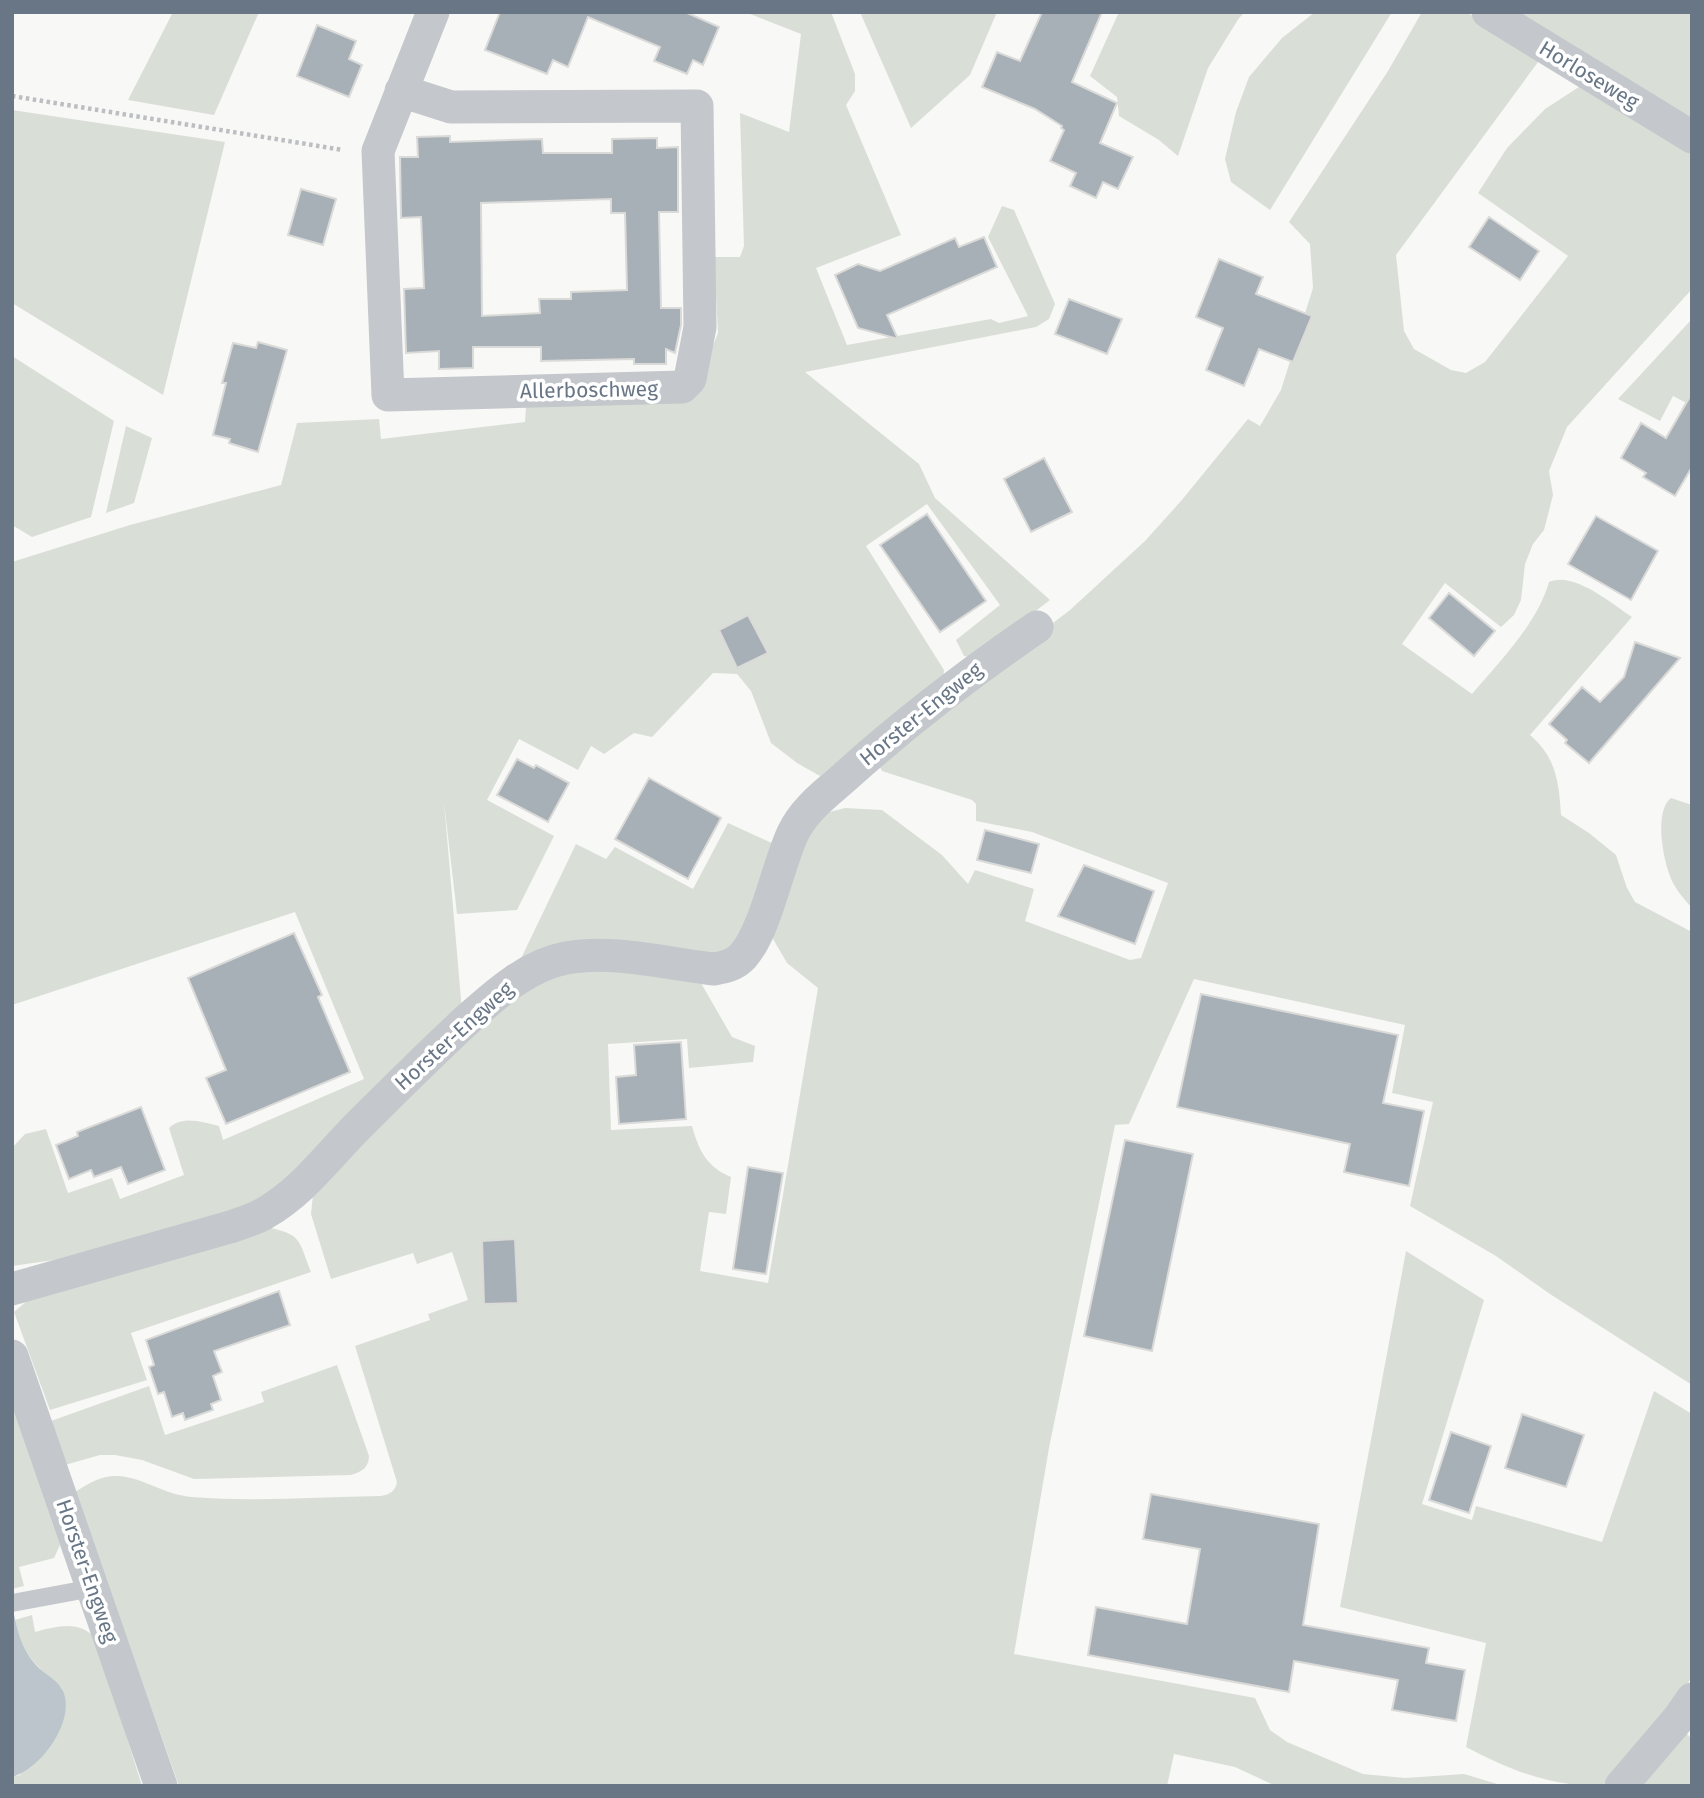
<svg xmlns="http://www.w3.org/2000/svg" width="1704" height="1798" font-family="'Fira Sans',sans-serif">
	<rect width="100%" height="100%" fill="#f8f8f6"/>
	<!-- green -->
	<g fill="#d9dfd7">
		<path d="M 173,12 L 259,12 L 214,115 L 128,100 Z"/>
		<path d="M 745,12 L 831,12 L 855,74 L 855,91 L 846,105 L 901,235 L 816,268 L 847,345 L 991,319 L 999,323 L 1028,316 L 988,237 L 1002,206 L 1014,210 L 1055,304 L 1049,319 L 1036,327 L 805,372 L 919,464 L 935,498 L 1050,600 L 974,658 L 964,656 L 956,640 L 1000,605 L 927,504 L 866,546 L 944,670 L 943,682 L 820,776 L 797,763 L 771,743 L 751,691 L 737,674 L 713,673 L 652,737 L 634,733 L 604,754 L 591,746 L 578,770 L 519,739 L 487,800 L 554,836 L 517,910 L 457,914 L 444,802 L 462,1011 L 258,1204 L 54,1260 L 12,1266 L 12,1148 L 25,1134 L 46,1129 L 68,1193 L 112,1178 L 120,1199 L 184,1175 L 169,1128 C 182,1115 203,1122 219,1126 L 223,1140 L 364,1079 L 295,912 L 12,1005 L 12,562 L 130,525 L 281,485 L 297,423 L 379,419 L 381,439 L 525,422 L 526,407 L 693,397 L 718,333 L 714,257 L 740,257 L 744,246 L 740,113 L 789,132 L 801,34 Z"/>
		<path d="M 860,12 L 997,12 L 970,75 L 911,128 Z"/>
		<path d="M 1119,12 L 1245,12 L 1239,18 L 1208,68 L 1178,156 L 1159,140 L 1119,116 L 1117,97 L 1090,76 Z"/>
		<path d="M 1315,12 L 1392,12 L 1270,210 L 1231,182 L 1225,159 L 1236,112 L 1249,77 L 1282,38 Z"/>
		<path d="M 1422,12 L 1466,12 L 1541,58 L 1396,255 L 1404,331 L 1414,349 L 1451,370 L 1466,373 L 1485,362 L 1568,256 L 1478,193 L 1507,148 L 1545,109 L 1585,83 L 1692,148 L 1692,289 L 1567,427 L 1549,471 L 1553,495 L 1544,530 L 1533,544 L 1525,564 L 1521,600 L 1514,615 L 1501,627 L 1445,583 L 1402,644 L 1472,694 C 1500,661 1537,624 1549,582 C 1574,571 1612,604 1632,617 L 1530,735 C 1556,757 1559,782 1561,815 L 1589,833 L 1616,855 L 1627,888 L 1635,902 L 1692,932 L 1692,1385 L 1550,1294 L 1496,1256 L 1410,1206 L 1433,1102 L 1392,1093 L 1405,1025 L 1194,979 L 1129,1124 L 1115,1125 L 1049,1448 L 1014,1654 L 1255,1698 L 1270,1730 L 1287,1742 L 1363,1774 L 1405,1778 L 1464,1774 L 1504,1786 L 1276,1786 L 1235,1767 L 1174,1754 L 1167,1786 L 179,1786 L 75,1492 C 89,1483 102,1475 119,1476 C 144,1478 165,1495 192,1497 C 254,1502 318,1497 381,1496 C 390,1494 395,1492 397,1482 L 355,1346 L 430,1320 L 428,1314 L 468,1300 L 452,1252 L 417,1264 L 413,1253 L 331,1279 L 311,1214 L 313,1194 L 518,988 L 585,965 L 701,983 L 732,1037 L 755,1046 L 753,1062 L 689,1068 L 687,1039 L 608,1044 L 611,1130 L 692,1126 C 699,1151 707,1167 731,1177 L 726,1214 L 709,1212 L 700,1271 L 768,1283 L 818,988 L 787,963 L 769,932 L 818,815 L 845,808 L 882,810 L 942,855 L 968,884 L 975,870 L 1034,889 L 1025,921 L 1130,960 L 1141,958 L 1168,883 L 1032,832 L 976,821 L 976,804 L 972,800 L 882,771 L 879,765 L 973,684 L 1070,610 L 1145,541 L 1181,501 L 1248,419 L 1260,426 L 1281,390 L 1313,288 L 1310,244 L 1289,222 L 1388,71 Z"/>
		<path d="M 1513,12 L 1692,12 L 1692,118 Z"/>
		<path d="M 12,110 L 225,142 L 163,395 L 12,303 Z"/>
		<path d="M 1692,319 L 1692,406 L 1673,396 L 1660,421 L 1618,399 Z"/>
		<path d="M 12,356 L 114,421 L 91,517 L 32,537 L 12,525 Z"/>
		<path d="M 126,426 L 152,438 L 134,503 L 106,513 Z"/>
		<path d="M 1671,798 L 1692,805 L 1692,908 C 1684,899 1674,888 1670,876 C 1663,858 1654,811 1671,798 Z"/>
		<path d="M 728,823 L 774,844 L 737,943 L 714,956 L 515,971 L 576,844 L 606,859 L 615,847 L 693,889 Z"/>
		<path d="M 265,1227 C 302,1234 298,1239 311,1272 L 131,1333 L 147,1380 L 50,1410 L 14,1312 L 28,1300 Z"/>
		<path d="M 1406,1251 L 1484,1300 L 1422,1504 L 1472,1520 L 1476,1506 L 1602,1542 L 1654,1391 L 1692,1414 L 1692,1676 C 1669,1718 1634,1751 1602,1786 C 1549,1786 1512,1771 1466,1747 L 1486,1643 L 1340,1607 Z"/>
		<path d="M 337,1365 L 369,1456 C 369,1468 361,1472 351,1475 L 194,1479 L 142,1460 L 115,1455 L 100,1455 L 65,1465 L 51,1421 L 149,1386 L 165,1435 L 264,1402 L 261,1392 Z"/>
		<path d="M 12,1406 L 60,1545 L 54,1558 L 19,1567 L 24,1586 L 12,1589 Z"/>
		<path d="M 32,1615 L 35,1632 C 57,1626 82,1619 97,1641 L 142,1786 L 12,1786 L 12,1777 L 20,1775 L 62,1688 C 35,1664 23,1657 15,1620 Z"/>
		<path d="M 1686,1733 L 1692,1739 L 1692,1786 L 1639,1786 Z"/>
	</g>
	<!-- water -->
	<path fill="#bcc5cb" d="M 12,1605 C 17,1628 20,1647 36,1665 C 44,1674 58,1680 63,1691 C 76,1721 41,1769 12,1777 Z"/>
	<!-- building -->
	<g fill="#a8b0b7" stroke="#dadad8" stroke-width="2" fill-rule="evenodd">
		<path d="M 500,12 L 685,12 L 719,27 L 703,65 L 693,60 L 687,74 L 654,61 L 660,47 L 588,17 L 568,67 L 553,60 L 547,74 L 485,50 Z"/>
		<path d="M 1042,12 L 1102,12 L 1072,82 L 1117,103 L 1100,143 L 1133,157 L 1118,189 L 1103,182 L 1096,198 L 1070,186 L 1076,173 L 1050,161 L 1064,130 L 1061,128 L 1062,126 L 1035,109 L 982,87 L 997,52 L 1020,61 Z"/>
		<path d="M 317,25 L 356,41 L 349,59 L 362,65 L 349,97 L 297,76 Z"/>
		<path d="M 450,136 L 450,142 L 542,139 L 543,153 L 612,153 L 612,139 L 657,138 L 657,148 L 678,147 L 678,212 L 659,212 L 661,308 L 681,308 L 681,325 L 675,353 L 666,349 L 666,364 L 634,364 L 634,359 L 541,361 L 541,347 L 473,347 L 473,368 L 439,369 L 439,351 L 406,353 L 404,289 L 424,288 L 421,217 L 401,218 L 400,157 L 418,157 L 417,137 ZM 611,199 L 611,213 L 625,213 L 627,290 L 571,292 L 571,299 L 539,299 L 540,313 L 482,316 L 481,203 Z"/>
		<path d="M 301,189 L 336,199 L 323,245 L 288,235 Z"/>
		<path d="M 1489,217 L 1539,251 L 1520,280 L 1469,247 Z"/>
		<path d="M 984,237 L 997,267 L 887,315 L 898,339 L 858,328 L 835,275 L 858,264 L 880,271 L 955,238 L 959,247 Z"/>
		<path d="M 1219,259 L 1263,277 L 1256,294 L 1312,316 L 1293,362 L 1259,349 L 1244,386 L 1206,370 L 1223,328 L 1196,317 Z"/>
		<path d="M 1069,299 L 1122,319 L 1107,354 L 1055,334 Z"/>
		<path d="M 258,342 L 287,350 L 258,452 L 229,443 L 230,439 L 213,435 L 226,383 L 222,383 L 233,343 L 256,348 Z"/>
		<path d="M 1692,393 L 1692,467 L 1675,496 L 1643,477 L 1646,473 L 1621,458 L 1641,423 L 1666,438 Z"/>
		<path d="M 1044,458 L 1072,512 L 1031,532 L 1004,479 Z"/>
		<path d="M 927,514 L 986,601 L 940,632 L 880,545 Z"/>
		<path d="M 1596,516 L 1658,551 L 1631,600 L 1568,564 Z"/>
		<path d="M 1449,593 L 1495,631 L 1474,656 L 1429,618 Z"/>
		<path d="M 748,615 L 768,653 L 737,668 L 719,630 Z"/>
		<path d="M 1635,642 L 1680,658 L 1589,763 L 1565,743 L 1567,740 L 1549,724 L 1582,687 L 1600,702 L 1624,677 Z"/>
		<path d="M 517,759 L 534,768 L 536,765 L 569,783 L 548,822 L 497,795 Z"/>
		<path d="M 649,778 L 721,818 L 688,879 L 615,839 Z"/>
		<path d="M 985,830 L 1039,844 L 1031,873 L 977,860 Z"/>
		<path d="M 1084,865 L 1154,891 L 1135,944 L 1058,916 Z"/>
		<path d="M 294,933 L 322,995 L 318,997 L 350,1072 L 226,1124 L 206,1078 L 226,1070 L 188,978 Z"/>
		<path d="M 1201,994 L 1398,1035 L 1383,1103 L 1424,1111 L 1409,1186 L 1344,1172 L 1350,1144 L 1177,1107 Z"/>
		<path d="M 681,1042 L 686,1119 L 619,1124 L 616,1077 L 636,1075 L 634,1045 Z"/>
		<path d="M 141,1107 L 165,1170 L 128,1184 L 121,1167 L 94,1177 L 91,1170 L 69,1179 L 56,1145 L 78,1136 L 77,1132 Z"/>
		<path d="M 1125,1140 L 1193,1154 L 1152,1351 L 1084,1336 Z"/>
		<path d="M 748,1167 L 783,1173 L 766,1274 L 733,1269 Z"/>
		<path d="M 515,1239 L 518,1303 L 484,1304 L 482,1241 Z"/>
		<path d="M 279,1291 L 290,1325 L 214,1351 L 222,1372 L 213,1376 L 221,1400 L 211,1404 L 213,1410 L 185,1420 L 183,1413 L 172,1417 L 164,1392 L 158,1394 L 149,1367 L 154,1365 L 146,1340 Z"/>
		<path d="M 1522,1414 L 1584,1435 L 1566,1487 L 1505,1468 Z"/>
		<path d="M 1451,1432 L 1491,1446 L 1469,1513 L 1429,1500 Z"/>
		<path d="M 1151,1494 L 1319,1524 L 1303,1625 L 1429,1648 L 1426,1663 L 1465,1670 L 1456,1721 L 1392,1710 L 1398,1680 L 1294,1661 L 1289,1692 L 1088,1655 L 1096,1607 L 1187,1624 L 1200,1549 L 1143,1539 Z"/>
	</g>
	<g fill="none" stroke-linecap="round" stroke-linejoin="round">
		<!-- path -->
		<path stroke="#bcbec1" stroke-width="4.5" stroke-dasharray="3.5 3.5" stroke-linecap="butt" d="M 12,96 L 343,150"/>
		<!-- lane -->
		<path stroke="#c4c7cb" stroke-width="18" d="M 12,1603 L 93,1588"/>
		<!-- street -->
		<g stroke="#c4c7cb" stroke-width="33">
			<path d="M 1488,12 L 1692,137"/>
			<path d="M 401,91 L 451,107 L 697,106 L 700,327 L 690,379 L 682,387 L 388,395 L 378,151 L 433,12"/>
			<path d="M 12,1289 L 230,1227 C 242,1223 255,1219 265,1213 C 302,1192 328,1156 358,1126 C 394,1090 430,1054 468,1019 C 496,994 528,965 566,958 C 614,949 666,964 714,969 C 725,967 735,965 743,956 C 766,930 777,867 793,833 C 805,808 827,793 847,775 C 907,721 970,673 1037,627"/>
			<path d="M 12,1356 L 161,1786"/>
			<path d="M 1621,1786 L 1679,1718 L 1692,1699"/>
		</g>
	</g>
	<g text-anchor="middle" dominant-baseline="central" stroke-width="7" stroke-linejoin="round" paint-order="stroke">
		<!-- street labels -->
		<g font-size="21" fill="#687686" stroke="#fff">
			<text transform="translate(1589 75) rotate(31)">Horloseweg</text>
			<text transform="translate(589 390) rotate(-1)">Allerboschweg</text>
			<text transform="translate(921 714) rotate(-39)">Horster-Engweg</text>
			<text transform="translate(454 1036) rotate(-42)">Horster-Engweg</text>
			<text transform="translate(87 1571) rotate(71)">Horster-Engweg</text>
		</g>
	</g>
	<!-- border -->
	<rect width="1704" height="1798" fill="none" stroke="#687686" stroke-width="28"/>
</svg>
